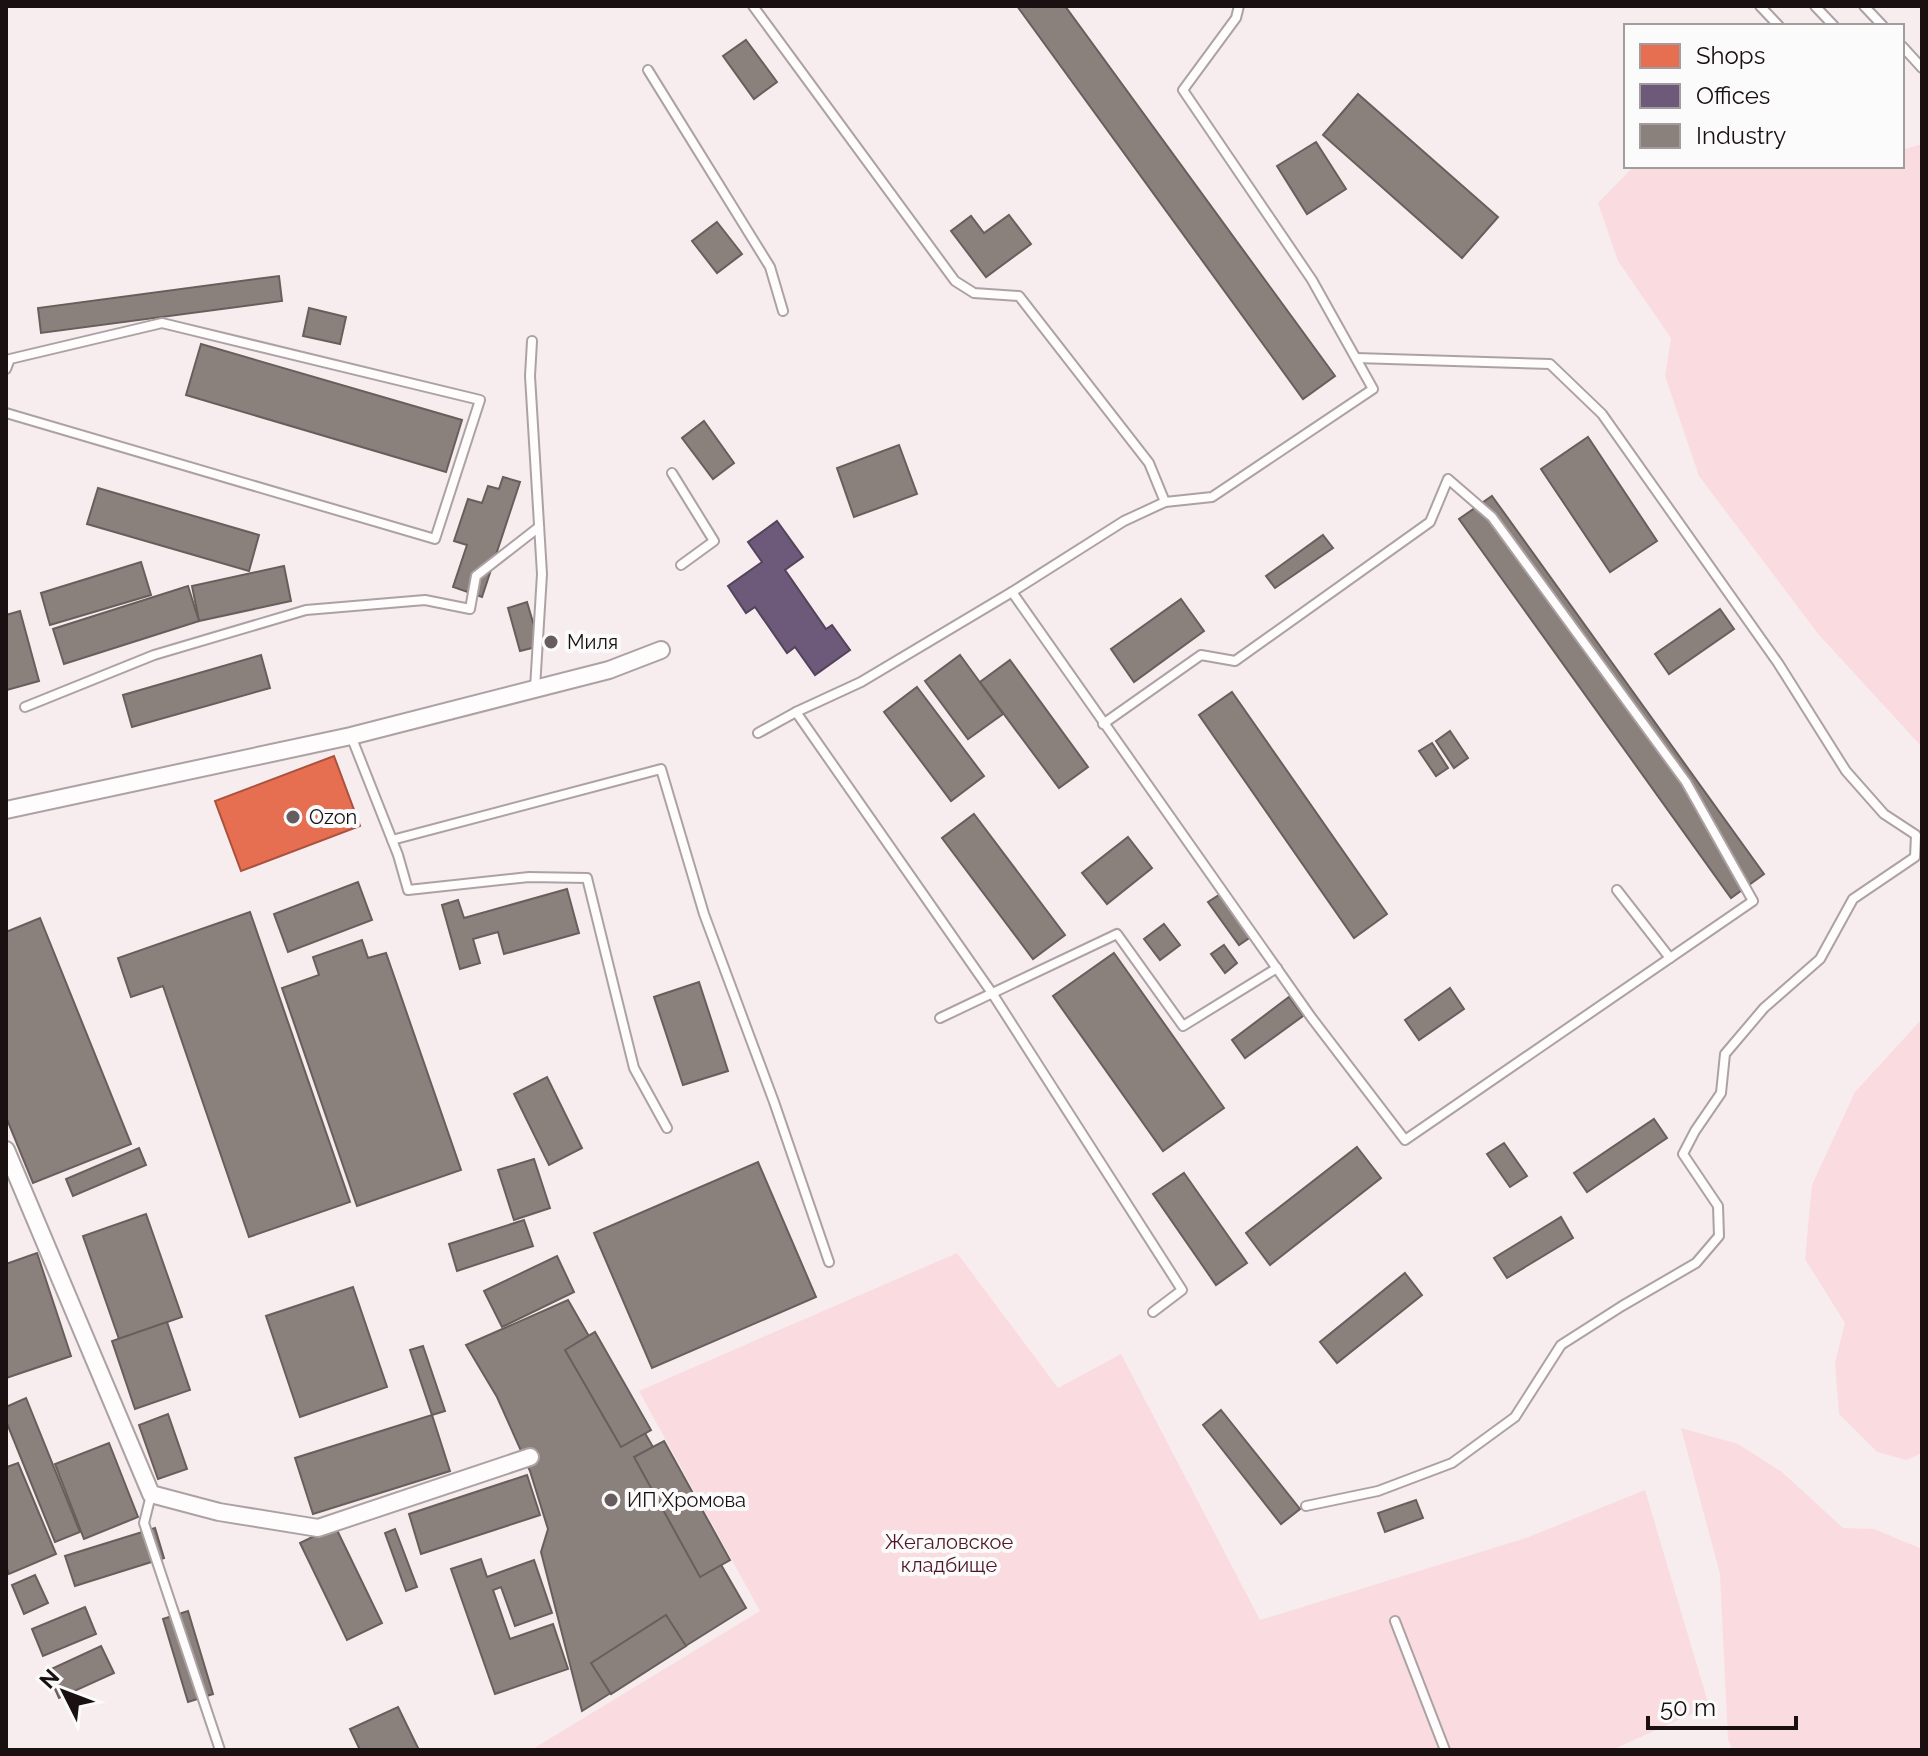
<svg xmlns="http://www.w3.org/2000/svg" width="1928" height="1756" font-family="Raleway,sans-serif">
	<rect width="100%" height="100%" fill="#f7ecee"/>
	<!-- green -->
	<g fill="#fadce0">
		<path d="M 1922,144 L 1922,747 L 1819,635 L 1699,476 L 1665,376 L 1671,338 L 1618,261 L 1598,203 L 1634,166 L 1811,166 L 1816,168 L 1834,166 L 1902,166 L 1902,150 Z"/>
		<path d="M 1922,1019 L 1922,1453 L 1906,1460 L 1877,1452 L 1839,1414 L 1835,1363 L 1845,1323 L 1805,1259 L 1812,1185 L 1855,1092 Z"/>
		<path d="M 957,1253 L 1058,1388 L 1121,1354 L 1260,1620 L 1526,1538 L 1645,1490 L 1709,1706 L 1612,1750 L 531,1750 L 760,1611 L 639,1391 Z"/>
		<path d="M 1681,1428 L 1738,1444 L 1782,1472 L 1843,1528 L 1874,1529 L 1922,1549 L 1922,1750 L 1733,1750 L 1728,1740 L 1720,1574 Z"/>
	</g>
	<!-- shops -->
	<path fill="#e76f51" stroke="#aa523e" stroke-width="2" d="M 334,756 L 360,826 L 241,871 L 215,801 Z"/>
	<!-- offices -->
	<path fill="#6d597a" stroke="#54435b" stroke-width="2" d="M 777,521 L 803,557 L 785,570 L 826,629 L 832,625 L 850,650 L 815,675 L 795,647 L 787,653 L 755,607 L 746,613 L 728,586 L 762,562 L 748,542 Z"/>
	<!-- industry -->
	<g fill="#8a817c" stroke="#685f5c" stroke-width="2">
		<path d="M 1017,6 L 1065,6 L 1335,376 L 1303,399 Z"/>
		<path d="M 746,40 L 777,82 L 754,99 L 723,56 Z"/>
		<path d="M 1358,94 L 1498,217 L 1462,258 L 1323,135 Z"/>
		<path d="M 1316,142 L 1346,189 L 1307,214 L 1277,166 Z"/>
		<path d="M 1009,215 L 1031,244 L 986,277 L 951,231 L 971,216 L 984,233 Z"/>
		<path d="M 717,222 L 742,254 L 717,273 L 692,241 Z"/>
		<path d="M 279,276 L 282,301 L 41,333 L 38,308 Z"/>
		<path d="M 309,308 L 346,317 L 340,344 L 303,336 Z"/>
		<path d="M 201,344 L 462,420 L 446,472 L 186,395 Z"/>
		<path d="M 704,421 L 734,463 L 713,479 L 682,438 Z"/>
		<path d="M 1588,437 L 1657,541 L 1610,572 L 1541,469 Z"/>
		<path d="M 899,445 L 917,494 L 854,517 L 837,468 Z"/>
		<path d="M 503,477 L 520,482 L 482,597 L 453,587 L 467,545 L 454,541 L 468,499 L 482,503 L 488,486 L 499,489 Z"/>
		<path d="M 98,488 L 259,535 L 249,571 L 87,524 Z"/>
		<path d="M 1492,496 L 1764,874 L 1731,898 L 1459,519 Z"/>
		<path d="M 1323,535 L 1333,548 L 1275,588 L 1266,576 Z"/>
		<path d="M 141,562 L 151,595 L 50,625 L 41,593 Z"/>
		<path d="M 284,566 L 291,601 L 199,621 L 192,586 Z"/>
		<path d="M 188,586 L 199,621 L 64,664 L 53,629 Z"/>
		<path d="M 1181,599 L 1204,631 L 1134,682 L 1111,649 Z"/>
		<path d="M 527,602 L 540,646 L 520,651 L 508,608 Z"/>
		<path d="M 1720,609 L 1734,629 L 1669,674 L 1655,654 Z"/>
		<path d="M 20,611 L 39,681 L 7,690 L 6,615 Z"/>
		<path d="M 261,655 L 270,688 L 132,727 L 123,695 Z"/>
		<path d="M 960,655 L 1003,714 L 968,739 L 925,681 Z"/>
		<path d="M 1010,660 L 1088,767 L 1059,788 L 980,682 Z"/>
		<path d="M 917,687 L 984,776 L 951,801 L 884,712 Z"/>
		<path d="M 1232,692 L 1387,914 L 1354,938 L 1199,715 Z"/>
		<path d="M 1450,731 L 1468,758 L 1454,768 L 1436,741 Z"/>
		<path d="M 1432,743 L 1448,768 L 1436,776 L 1419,751 Z"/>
		<path d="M 974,814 L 1065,935 L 1033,959 L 942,838 Z"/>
		<path d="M 1128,837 L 1152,868 L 1107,904 L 1082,873 Z"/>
		<path d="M 358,882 L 372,920 L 288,952 L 274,914 Z"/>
		<path d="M 567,889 L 579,933 L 504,954 L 498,932 L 473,939 L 480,963 L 460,969 L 442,905 L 458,900 L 464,918 Z"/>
		<path d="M 1225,891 L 1255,934 L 1239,945 L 1208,902 Z"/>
		<path d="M 250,912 L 350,1202 L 249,1237 L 163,986 L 131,997 L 118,958 Z"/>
		<path d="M 40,918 L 131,1144 L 33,1183 L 6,1117 L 6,932 Z"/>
		<path d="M 1164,924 L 1180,945 L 1160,960 L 1144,939 Z"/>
		<path d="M 362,940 L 368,958 L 386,953 L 461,1170 L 357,1206 L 282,988 L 319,975 L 313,957 Z"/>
		<path d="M 1224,945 L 1237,963 L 1225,973 L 1211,954 Z"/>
		<path d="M 1114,953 L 1224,1108 L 1163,1151 L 1053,996 Z"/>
		<path d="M 699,982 L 728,1071 L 683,1085 L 654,997 Z"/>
		<path d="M 1450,988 L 1464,1009 L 1419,1040 L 1405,1020 Z"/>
		<path d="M 1289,997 L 1303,1016 L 1245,1058 L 1232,1040 Z"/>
		<path d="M 547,1077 L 582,1148 L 549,1165 L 514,1094 Z"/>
		<path d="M 1654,1119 L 1667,1138 L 1587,1192 L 1574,1173 Z"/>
		<path d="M 1504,1143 L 1527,1176 L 1510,1187 L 1487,1154 Z"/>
		<path d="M 1357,1147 L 1381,1178 L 1270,1265 L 1246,1233 Z"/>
		<path d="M 139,1148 L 146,1165 L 73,1196 L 66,1179 Z"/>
		<path d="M 534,1159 L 550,1208 L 514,1220 L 498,1170 Z"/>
		<path d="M 758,1162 L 816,1297 L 652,1368 L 594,1233 Z"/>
		<path d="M 1184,1173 L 1247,1263 L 1216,1285 L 1153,1194 Z"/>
		<path d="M 146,1214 L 182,1317 L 119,1339 L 83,1236 Z"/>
		<path d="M 1561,1217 L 1573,1238 L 1507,1278 L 1494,1258 Z"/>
		<path d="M 524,1220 L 533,1246 L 457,1271 L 449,1244 Z"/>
		<path d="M 37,1253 L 71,1356 L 6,1378 L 6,1264 Z"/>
		<path d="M 557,1256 L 574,1292 L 502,1327 L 484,1291 Z"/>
		<path d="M 1405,1273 L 1422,1295 L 1337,1363 L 1320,1342 Z"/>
		<path d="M 353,1287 L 387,1387 L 300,1417 L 266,1316 Z"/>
		<path d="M 568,1300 L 746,1608 L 582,1711 L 541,1552 L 548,1529 L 530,1471 L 497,1397 L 466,1345 Z"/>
		<path d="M 167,1322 L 190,1390 L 135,1409 L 112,1341 Z"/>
		<path d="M 595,1332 L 651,1430 L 621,1447 L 565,1350 Z"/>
		<path d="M 423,1346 L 445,1411 L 432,1415 L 410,1350 Z"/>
		<path d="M 26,1398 L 80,1532 L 55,1542 L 6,1421 L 6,1407 Z"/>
		<path d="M 1221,1410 L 1300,1509 L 1281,1524 L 1203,1425 Z"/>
		<path d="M 168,1414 L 187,1469 L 158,1479 L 139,1425 Z"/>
		<path d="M 432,1415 L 450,1471 L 313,1514 L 295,1458 Z"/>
		<path d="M 664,1441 L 730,1560 L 700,1577 L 634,1457 Z"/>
		<path d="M 109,1443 L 138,1517 L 84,1539 L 55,1464 Z"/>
		<path d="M 18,1463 L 56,1554 L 9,1574 L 6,1566 L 6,1465 L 7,1467 Z"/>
		<path d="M 527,1475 L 540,1515 L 421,1554 L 409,1514 Z"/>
		<path d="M 1416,1500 L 1423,1518 L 1385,1532 L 1378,1513 Z"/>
		<path d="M 335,1526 L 382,1623 L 347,1640 L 300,1543 Z"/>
		<path d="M 155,1528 L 164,1558 L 75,1586 L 65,1556 Z"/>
		<path d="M 395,1529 L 417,1587 L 406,1591 L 385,1533 Z"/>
		<path d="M 481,1559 L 487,1577 L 534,1560 L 552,1613 L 515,1626 L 501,1587 L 493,1590 L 510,1639 L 553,1624 L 568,1669 L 495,1694 L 451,1569 Z"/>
		<path d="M 35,1575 L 48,1603 L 24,1614 L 12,1585 Z"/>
		<path d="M 85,1607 L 96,1634 L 43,1656 L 32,1629 Z"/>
		<path d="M 188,1611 L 213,1694 L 188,1702 L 163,1619 Z"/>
		<path d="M 666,1615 L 686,1646 L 611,1694 L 591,1663 Z"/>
		<path d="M 101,1646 L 114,1673 L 59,1698 L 47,1671 Z"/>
		<path d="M 398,1707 L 419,1750 L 360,1750 L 350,1729 Z"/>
	</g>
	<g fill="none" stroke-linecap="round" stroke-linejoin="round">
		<defs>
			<g id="lane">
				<path d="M 753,6 L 955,281 L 974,293 L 1019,296 L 1149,463 L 1165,502"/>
				<path d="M 1760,6 L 1779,26"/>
				<path d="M 1815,6 L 1834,26"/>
				<path d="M 1864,6 L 1883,26"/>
				<path d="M 1902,46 L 1922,68"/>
				<path d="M 648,70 L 770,267 L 783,311"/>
				<path d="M 532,341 L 530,376 L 542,574 L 535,688"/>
				<path d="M 6,369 L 10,359 L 162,323 L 480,400 L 435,539 L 6,413"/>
				<path d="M 672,473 L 714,541 L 681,565"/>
				<path d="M 1012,592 L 1311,1017 L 1405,1140 L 1753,901 L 1686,782 L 1492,517 L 1448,479 L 1430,522 L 1235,661 L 1201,655 L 1103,724"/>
				<path d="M 25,707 L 154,655 L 306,610 L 425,600 L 470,609 L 476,576 L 539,527"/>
				<path d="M 796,712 L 992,993 L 1182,1290 L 1153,1312"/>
				<path d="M 758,733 L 796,712 L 861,682 L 1012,592 L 1124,521 L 1165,502 L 1212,497 L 1373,389 L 1312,280 L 1183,90 L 1236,18 L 1239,6"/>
				<path d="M 351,736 L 398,855 L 408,890 L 529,877 L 587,878 L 634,1068 L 667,1128"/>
				<path d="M 392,840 L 661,769 L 704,914 L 774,1102 L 829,1262"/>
				<path d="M 1617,890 L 1670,958"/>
				<path d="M 940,1018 L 1117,934 L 1183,1026 L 1277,968"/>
				<path d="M 151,1495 L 144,1523 L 220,1750"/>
				<path d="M 1306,1506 L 1378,1491 L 1452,1463 L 1515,1417 L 1561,1345 L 1622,1306 L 1696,1263 L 1719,1236 L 1718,1206 L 1683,1154 L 1695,1131 L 1721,1093 L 1725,1054 L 1764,1008 L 1820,959 L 1853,899 L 1915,857 L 1916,835 L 1884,814 L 1846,771 L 1778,663 L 1602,414 L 1550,364 L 1356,358"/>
				<path d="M 1395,1621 L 1445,1750"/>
			</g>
			<g id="street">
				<path d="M 6,810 L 351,736 L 609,670 L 661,650"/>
				<path d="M 6,1150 L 151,1494 L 219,1512 L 318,1528 L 530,1457"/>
			</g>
		</defs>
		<!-- lane casing -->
		<use href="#lane" stroke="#aca2a3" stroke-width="12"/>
		<!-- street casing -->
		<use href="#street" stroke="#aca2a3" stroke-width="20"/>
		<!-- lane -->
		<use href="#lane" stroke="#fefcfc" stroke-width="8"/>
		<!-- street -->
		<use href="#street" stroke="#fefcfc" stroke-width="16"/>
	</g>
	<!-- markers -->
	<g fill="#675d5f" stroke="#fbfbfb" stroke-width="3">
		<circle cx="551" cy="642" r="8"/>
		<circle cx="293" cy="817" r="8"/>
		<circle cx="611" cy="1500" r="8"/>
	</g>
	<g text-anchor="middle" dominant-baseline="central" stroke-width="8" stroke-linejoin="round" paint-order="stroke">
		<!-- poi labels -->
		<g font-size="20" fill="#1a1012" stroke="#fbfbfb" text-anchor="start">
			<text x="567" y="642">Миля</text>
			<text x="309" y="817">Ozon</text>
			<text x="627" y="1500">ИП Хромова</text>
		</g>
		<!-- park labels -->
		<g font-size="20" fill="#4e1524" stroke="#fbfbfb">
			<text x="949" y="1542">Жегаловское<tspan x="949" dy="23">кладбище</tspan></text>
		</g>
	</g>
	<!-- border -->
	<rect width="1928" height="1756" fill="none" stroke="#1a1012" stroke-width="16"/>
	<!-- legend -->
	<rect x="1624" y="24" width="280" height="144" fill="#fbfbfb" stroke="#a19d9e" stroke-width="2"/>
	<rect x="1640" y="44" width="40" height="24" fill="#e76f51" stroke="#a19d9e" stroke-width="2"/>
	<text x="1696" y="64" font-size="24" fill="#1a1012">Shops</text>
	<rect x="1640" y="84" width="40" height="24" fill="#6d597a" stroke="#a19d9e" stroke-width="2"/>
	<text x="1696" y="104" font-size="24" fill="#1a1012">Offices</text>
	<rect x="1640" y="124" width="40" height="24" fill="#8a817c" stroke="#a19d9e" stroke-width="2"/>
	<text x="1696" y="144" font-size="24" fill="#1a1012">Industry</text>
	<!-- north arrow -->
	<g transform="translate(64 1692) rotate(312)" stroke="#fbfbfb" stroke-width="6" paint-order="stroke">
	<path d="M0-6L14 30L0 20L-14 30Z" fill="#1a1012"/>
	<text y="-12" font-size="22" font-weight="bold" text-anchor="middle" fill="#1a1012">N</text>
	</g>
	<!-- scale -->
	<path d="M1648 1716v12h148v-12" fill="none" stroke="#1a1012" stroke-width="4"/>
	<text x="1660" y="1716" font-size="24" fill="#1a1012" stroke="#fbfbfb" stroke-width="6" paint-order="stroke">50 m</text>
</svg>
